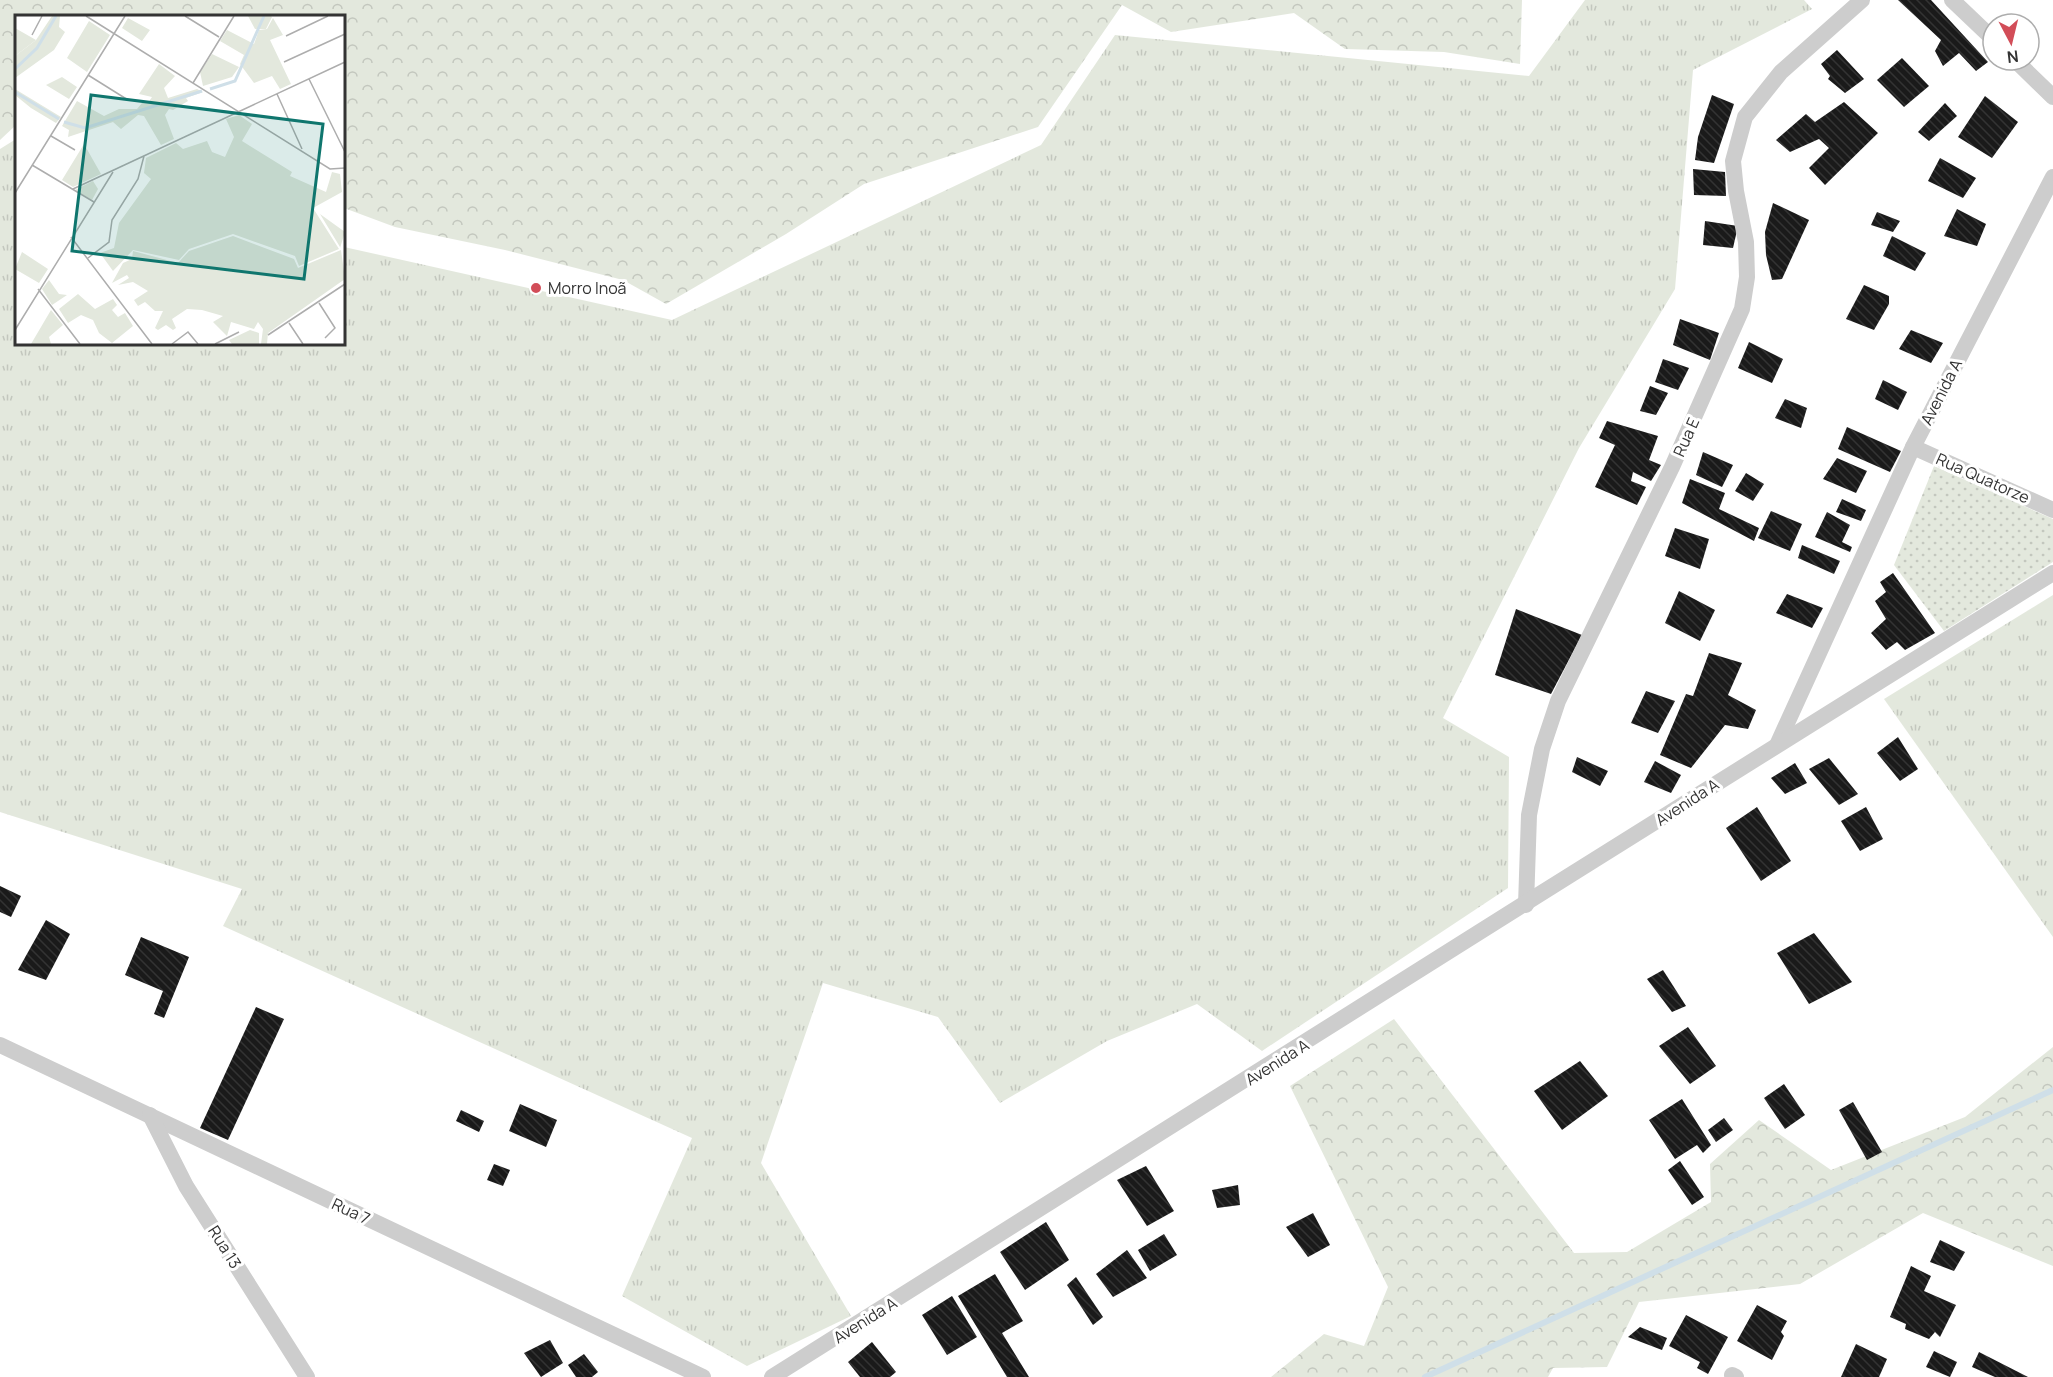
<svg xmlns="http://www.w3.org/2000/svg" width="2053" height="1377" font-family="Manrope,sans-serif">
	<defs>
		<pattern id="grass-tufts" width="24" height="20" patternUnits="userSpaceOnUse" patternTransform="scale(1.5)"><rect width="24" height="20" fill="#e3e8dd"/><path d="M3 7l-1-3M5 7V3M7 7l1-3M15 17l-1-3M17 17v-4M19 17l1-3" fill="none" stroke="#c3c7be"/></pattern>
		<pattern id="forest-crowns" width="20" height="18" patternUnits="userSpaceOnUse" patternTransform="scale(1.5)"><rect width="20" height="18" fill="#e3e8dd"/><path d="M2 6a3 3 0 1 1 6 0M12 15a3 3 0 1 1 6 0" fill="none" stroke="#c3c7be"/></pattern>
		<pattern id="park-dots" width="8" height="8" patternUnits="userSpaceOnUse" patternTransform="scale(1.5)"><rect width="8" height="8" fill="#e3e8dd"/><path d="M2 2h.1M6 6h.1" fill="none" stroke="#c3c7be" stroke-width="1.8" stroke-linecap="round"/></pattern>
		<pattern id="building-back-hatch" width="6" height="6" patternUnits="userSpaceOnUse" patternTransform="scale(1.5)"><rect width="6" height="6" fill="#1a1a1a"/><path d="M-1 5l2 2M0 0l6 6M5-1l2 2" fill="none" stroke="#333"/></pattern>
	</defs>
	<rect width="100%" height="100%" fill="#fff"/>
	<!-- grass -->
	<g fill="url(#grass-tufts)">
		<path d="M 1585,0 L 1804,0 L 1812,9 L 1693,70 L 1675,289 L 1579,448 L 1443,718 L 1509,757 L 1508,888 L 1262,1051 L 1197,1004 L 1107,1041 L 1000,1103 L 938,1017 L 823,983 L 761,1163 L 851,1316 L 747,1366 L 622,1296 L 692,1138 L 223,926 L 242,889 L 0,812 L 0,149 L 16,139 L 16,344 L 344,344 L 344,247 L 672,320 L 1041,145 L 1115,35 L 1529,76 Z"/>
		<path d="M 2053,595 L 2053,937 L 1884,699 Z"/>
	</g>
	<!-- forest -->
	<g fill="url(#forest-crowns)">
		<path d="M 0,0 L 1522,0 L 1520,64 L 1444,52 L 1345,49 L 1294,13 L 1171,32 L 1122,5 L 1038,127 L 864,184 L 786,234 L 666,304 L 623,280 L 505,250 L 395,227 L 344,208 L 344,16 L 16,16 L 16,125 L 0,140 Z"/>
		<path d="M 1394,1019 L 1574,1253 L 1627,1252 L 1711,1202 L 1710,1164 L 1759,1120 L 1831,1170 L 1965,1117 L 2053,1047 L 2053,1266 L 1923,1213 L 1800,1284 L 1639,1302 L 1607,1367 L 1553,1368 L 1548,1377 L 1271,1377 L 1324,1334 L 1364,1346 L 1388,1287 L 1290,1086 Z"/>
	</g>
	<!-- park -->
	<path fill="url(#park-dots)" d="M 1934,466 L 2053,519 L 2053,562 L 1944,631 L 1894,565 Z"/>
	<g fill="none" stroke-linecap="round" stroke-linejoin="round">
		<!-- stream -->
		<path stroke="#cfdfe8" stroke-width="6" d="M 1425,1377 L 2053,1090"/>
	</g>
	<!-- building -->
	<g fill="url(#building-back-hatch)">
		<path d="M 1898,0 L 1931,0 L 1988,62 L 1976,71 L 1959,53 L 1943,66 L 1935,51 L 1941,40 Z"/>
		<path d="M 1837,50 L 1864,79 L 1845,93 L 1828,79 L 1830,76 L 1821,64 Z"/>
		<path d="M 1902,58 L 1929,86 L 1904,107 L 1877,80 Z"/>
		<path d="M 1712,95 L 1734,104 L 1714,163 L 1695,160 L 1698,137 Z"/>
		<path d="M 1985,96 L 2018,122 L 1992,158 L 1958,137 Z"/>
		<path d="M 1844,102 L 1878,133 L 1825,185 L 1809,168 L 1829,148 L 1819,139 L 1790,152 L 1776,140 L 1806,114 L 1815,122 Z"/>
		<path d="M 1945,103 L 1957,116 L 1929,141 L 1918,132 Z"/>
		<path d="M 1940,158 L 1976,178 L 1963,198 L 1928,181 Z"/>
		<path d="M 1693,169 L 1725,172 L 1726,196 L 1694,195 Z"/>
		<path d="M 1773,203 L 1809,220 L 1782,279 L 1772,280 L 1766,255 L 1765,232 Z"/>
		<path d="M 1957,209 L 1986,224 L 1977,246 L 1944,236 Z"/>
		<path d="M 1877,212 L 1900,221 L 1893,232 L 1871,225 Z"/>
		<path d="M 1705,221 L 1738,226 L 1733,248 L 1703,245 Z"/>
		<path d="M 1892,236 L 1926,253 L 1915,271 L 1883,256 Z"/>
		<path d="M 1864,285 L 1889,296 L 1889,304 L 1874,330 L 1846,319 Z"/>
		<path d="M 1680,319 L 1719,333 L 1710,360 L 1673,345 Z"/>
		<path d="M 1911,330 L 1943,343 L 1931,363 L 1899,349 Z"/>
		<path d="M 1749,342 L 1783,359 L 1772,383 L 1738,368 Z"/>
		<path d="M 1663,359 L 1689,368 L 1678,390 L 1655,382 Z"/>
		<path d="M 1883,380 L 1907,392 L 1898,410 L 1875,399 Z"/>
		<path d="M 1650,386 L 1668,393 L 1656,415 L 1640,411 Z"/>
		<path d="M 1785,399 L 1807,408 L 1801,428 L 1775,418 Z"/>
		<path d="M 1607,421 L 1658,436 L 1649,460 L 1661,465 L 1651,481 L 1633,472 L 1631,481 L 1646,487 L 1637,505 L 1595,487 L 1615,445 L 1599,438 Z"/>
		<path d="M 1847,427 L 1901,451 L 1890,472 L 1838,449 Z"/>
		<path d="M 1703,452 L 1733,465 L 1722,487 L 1696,475 Z"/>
		<path d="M 1837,458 L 1867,471 L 1856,493 L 1823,479 Z"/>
		<path d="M 1746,473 L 1764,484 L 1753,501 L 1735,491 Z"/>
		<path d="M 1690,479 L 1725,493 L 1719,509 L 1759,528 L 1754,541 L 1682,503 Z"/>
		<path d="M 1842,499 L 1866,510 L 1861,521 L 1836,512 Z"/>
		<path d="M 1771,511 L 1802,524 L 1790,551 L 1758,538 Z"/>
		<path d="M 1827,512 L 1850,525 L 1842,542 L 1852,547 L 1850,552 L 1815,537 Z"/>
		<path d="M 1675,528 L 1709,539 L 1700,569 L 1665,556 Z"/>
		<path d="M 1802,545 L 1840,561 L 1834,574 L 1798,558 Z"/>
		<path d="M 1893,573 L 1935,633 L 1905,650 L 1897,642 L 1886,650 L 1871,633 L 1886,619 L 1875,601 L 1886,592 L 1880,582 Z"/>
		<path d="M 1679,591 L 1715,610 L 1700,641 L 1665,623 Z"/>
		<path d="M 1787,594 L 1823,608 L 1812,628 L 1776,613 Z"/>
		<path d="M 1516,609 L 1582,635 L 1551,694 L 1495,675 Z"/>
		<path d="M 1709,653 L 1742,663 L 1728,695 L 1756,710 L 1748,729 L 1725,725 L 1691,768 L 1660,755 L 1686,694 L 1693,696 Z"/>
		<path d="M 1646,691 L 1675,701 L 1658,733 L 1631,723 Z"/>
		<path d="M 1898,737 L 1918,769 L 1900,781 L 1877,753 Z"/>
		<path d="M 1577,757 L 1608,771 L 1600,786 L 1572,772 Z"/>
		<path d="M 1829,758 L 1858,794 L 1839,805 L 1809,769 Z"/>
		<path d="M 1655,761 L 1681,775 L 1671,793 L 1644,782 Z"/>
		<path d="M 1795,763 L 1807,783 L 1785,794 L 1771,778 Z"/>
		<path d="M 1757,807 L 1791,861 L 1761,881 L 1726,828 Z"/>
		<path d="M 1866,807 L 1883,839 L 1860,851 L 1841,821 Z"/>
		<path d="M 0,886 L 21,896 L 11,917 L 0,912 Z"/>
		<path d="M 46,920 L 70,934 L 46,980 L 18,970 Z"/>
		<path d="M 1814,933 L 1852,982 L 1809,1004 L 1777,953 Z"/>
		<path d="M 141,937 L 189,957 L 164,1018 L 154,1014 L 163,991 L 125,975 Z"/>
		<path d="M 1663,970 L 1686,1006 L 1672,1012 L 1647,979 Z"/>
		<path d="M 256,1007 L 284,1019 L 228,1140 L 200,1128 Z"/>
		<path d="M 1688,1027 L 1716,1066 L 1690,1084 L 1659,1046 Z"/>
		<path d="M 1580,1061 L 1608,1096 L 1562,1130 L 1534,1091 Z"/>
		<path d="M 1784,1084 L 1805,1115 L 1785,1129 L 1764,1098 Z"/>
		<path d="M 1682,1099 L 1711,1145 L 1703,1153 L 1697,1145 L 1675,1159 L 1649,1120 Z"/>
		<path d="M 1853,1102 L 1882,1152 L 1867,1160 L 1839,1110 Z"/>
		<path d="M 520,1104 L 557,1120 L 546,1147 L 509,1131 Z"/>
		<path d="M 461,1110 L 484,1121 L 479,1132 L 456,1121 Z"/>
		<path d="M 1724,1118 L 1733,1130 L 1716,1142 L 1708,1130 Z"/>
		<path d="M 1680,1161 L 1704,1197 L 1692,1205 L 1668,1170 Z"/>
		<path d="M 494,1164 L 510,1170 L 503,1186 L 487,1180 Z"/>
		<path d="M 1146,1166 L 1174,1211 L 1147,1226 L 1117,1180 Z"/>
		<path d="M 1238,1185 L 1240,1205 L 1217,1208 L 1212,1190 Z"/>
		<path d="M 1313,1213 L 1330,1245 L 1308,1257 L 1286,1227 Z"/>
		<path d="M 1046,1222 L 1069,1260 L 1025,1290 L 1000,1252 Z"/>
		<path d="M 1164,1234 L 1177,1255 L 1150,1271 L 1138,1250 Z"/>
		<path d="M 1940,1240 L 1965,1252 L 1954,1271 L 1930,1262 Z"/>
		<path d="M 1127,1250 L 1147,1278 L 1113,1297 L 1096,1274 Z"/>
		<path d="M 1911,1266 L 1931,1276 L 1924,1291 L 1956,1305 L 1940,1337 L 1935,1332 L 1929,1339 L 1905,1329 L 1906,1324 L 1890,1317 Z"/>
		<path d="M 995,1274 L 1023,1321 L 1002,1333 L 1029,1377 L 1007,1377 L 958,1296 Z"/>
		<path d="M 1076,1277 L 1103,1317 L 1093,1325 L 1067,1285 Z"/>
		<path d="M 952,1296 L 977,1337 L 947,1355 L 922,1315 Z"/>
		<path d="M 1757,1305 L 1787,1321 L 1781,1332 L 1784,1336 L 1772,1360 L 1737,1341 Z"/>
		<path d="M 1686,1315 L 1728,1337 L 1708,1374 L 1697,1368 L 1700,1362 L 1669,1346 Z"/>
		<path d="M 1640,1327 L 1667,1338 L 1662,1350 L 1628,1337 Z"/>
		<path d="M 550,1340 L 563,1363 L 541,1377 L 524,1353 Z"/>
		<path d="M 872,1342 L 896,1372 L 890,1377 L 860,1377 L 848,1362 Z"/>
		<path d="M 1856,1344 L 1887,1359 L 1879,1377 L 1841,1377 Z"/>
		<path d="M 1934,1351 L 1957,1362 L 1950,1377 L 1926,1367 Z"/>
		<path d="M 1979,1352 L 2028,1377 L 1995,1377 L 1972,1367 Z"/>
		<path d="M 584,1354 L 598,1372 L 592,1377 L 576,1377 L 568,1365 Z"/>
	</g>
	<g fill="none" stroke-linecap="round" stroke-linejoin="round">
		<!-- street -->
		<g stroke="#cdcdcd" stroke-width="16">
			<path d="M 1952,0 L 1993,39"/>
			<path d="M 2015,60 L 2053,97"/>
			<path d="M 1913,447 L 2053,510"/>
			<path d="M 1778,743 L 1913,447 L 2053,177"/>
			<path d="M 1526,905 L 1529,815 L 1542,749 L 1558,701 L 1672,467 L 1742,309 L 1747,277 L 1746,242 L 1736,191 L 1733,161 L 1745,117 L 1781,72 L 1862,0"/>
			<path d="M 0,1045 L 703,1377"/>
			<path d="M 150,1115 L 186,1186 L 307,1377"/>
			<path d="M 1732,1375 L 1736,1377"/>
			<path d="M 772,1377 C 1201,1111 1624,838 2053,573"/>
		</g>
	</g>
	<!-- markers -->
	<circle fill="#d24d58" stroke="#fff" stroke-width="2" cx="536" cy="288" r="6"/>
	<g text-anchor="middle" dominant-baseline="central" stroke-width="6" stroke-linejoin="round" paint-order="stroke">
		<!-- poi labels -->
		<g font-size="16" fill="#333" stroke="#fff" text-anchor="start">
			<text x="548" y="288">Morro Inoã</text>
		</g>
		<!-- street labels -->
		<g font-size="16" fill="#333" stroke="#fff">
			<text transform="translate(1941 392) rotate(-63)">Avenida A</text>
			<text transform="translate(1686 437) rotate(-66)">Rua E</text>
			<text transform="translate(1983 478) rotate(24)">Rua Quatorze</text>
			<text transform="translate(1687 802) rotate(-33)">Avenida A</text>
			<text transform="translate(1277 1062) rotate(-32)">Avenida A</text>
			<text transform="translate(351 1211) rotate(25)">Rua 7</text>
			<text transform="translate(225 1247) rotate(58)">Rua 13</text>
			<text transform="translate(865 1320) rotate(-32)">Avenida A</text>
		</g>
	</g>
	<!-- overview -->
	<g transform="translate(15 15)">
		<rect width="330" height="330" fill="#fff"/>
		<path d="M 113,3 L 135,15 L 127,26 L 107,13 ZM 258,3 L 268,20 L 255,25 L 276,69 L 265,74 L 257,61 L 239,68 L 225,49 L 229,40 L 205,26 L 212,15 L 239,29 L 244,15 L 252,14 ZM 74,6 L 95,20 L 72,57 L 52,43 ZM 0,13 L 21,25 L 0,41 ZM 224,100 L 237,109 L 227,126 L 277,157 L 275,161 L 311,177 L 317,157 L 325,159 L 327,177 L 298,193 L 324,234 L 284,251 L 280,241 L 218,219 L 174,234 L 164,245 L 118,235 L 98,256 L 85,238 L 99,233 L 104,208 L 136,164 L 129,158 L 131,143 L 161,128 L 168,134 L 192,126 L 197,137 L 210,142 L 219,122 L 211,104 ZM 69,129 L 86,159 L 58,172 L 47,165 ZM 305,199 L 330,217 L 325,233 L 325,232 ZM 7,237 L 33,254 L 24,268 L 0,254 ZM 235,315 L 244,318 L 244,329 L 217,329 L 214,325 Z" fill="#e3e8dd"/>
		<path d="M 37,1 L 45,1 L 44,12 L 50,17 L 39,35 L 0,63 L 0,41 L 21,25 ZM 233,1 L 256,1 L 257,2 L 251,14 L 240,14 ZM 197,39 L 224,52 L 217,62 L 188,71 L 185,57 ZM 144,49 L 160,61 L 149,73 L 153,83 L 182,74 L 188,77 L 171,83 L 173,86 L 158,95 L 154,94 L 150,100 L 159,124 L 146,130 L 129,101 L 123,100 L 106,114 L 98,107 L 53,122 L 54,115 L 47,111 L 62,86 L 89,101 L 104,94 L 122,94 L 127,88 L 133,88 L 137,82 L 124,79 ZM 47,62 L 62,72 L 54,84 L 31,70 ZM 0,74 L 46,102 L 41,108 L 16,93 L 0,80 ZM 218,221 L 279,244 L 283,253 L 326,235 L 330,264 L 253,318 L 252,329 L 246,329 L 248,314 L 243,307 L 239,314 L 216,307 L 212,321 L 198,307 L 208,301 L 187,295 L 172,294 L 157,304 L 161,313 L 158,315 L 151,310 L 143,315 L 140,313 L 148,296 L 140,296 L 130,287 L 123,291 L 119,285 L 133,276 L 118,267 L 103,270 L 114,263 L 112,260 L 97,268 L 108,248 L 117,244 L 118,236 L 163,248 L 174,236 ZM 34,265 L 44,279 L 52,280 L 37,290 L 27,274 ZM 63,279 L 80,294 L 98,284 L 102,290 L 97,295 L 103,302 L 110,298 L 118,311 L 97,328 L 84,318 L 78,305 L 66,300 L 53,308 L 44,294 ZM 36,295 L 48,310 L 34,322 L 36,329 L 16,329 Z" fill="#e3e8dd"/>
		<path d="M 78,166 L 83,174 L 77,185 L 60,175 Z" fill="#e3e8dd"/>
		<path fill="none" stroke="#cfdfe8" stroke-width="3" d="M 0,54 L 22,33 L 41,1M 195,74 L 220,66 L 249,1M 0,77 L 44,104M 49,107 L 70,113 L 187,76"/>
		<path fill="none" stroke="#adadad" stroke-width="1.5" d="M 71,1 L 315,154 L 330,153M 170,1 L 204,22M 17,20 L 27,1M 271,21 L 313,1M 269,47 L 330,19M 73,60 L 113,85M 294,64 L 330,137M 178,68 L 219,1M 262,79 L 287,134M 36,121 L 60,135M 17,150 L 79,187M 58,174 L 330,47M 0,178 L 110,1M 56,222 L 137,329M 73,243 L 94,227 L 97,205 L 123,164 L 129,141M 23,274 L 65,329M 304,288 L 320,313 L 310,323M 274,308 L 288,329M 0,315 L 98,157M 253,320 L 330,269M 157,329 L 173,317 L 183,329M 200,329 L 224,317"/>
		<path fill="#0f766e" fill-opacity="0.15" stroke="#0f766e" stroke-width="3" d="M 76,80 L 308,109 L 289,264 L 57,236 Z"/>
		<rect width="330" height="330" fill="none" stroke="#333" stroke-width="3"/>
	</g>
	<!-- north arrow -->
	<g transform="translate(2011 42) rotate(173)"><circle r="28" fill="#ffffff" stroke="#adadad" stroke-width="1.5"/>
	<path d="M0-4.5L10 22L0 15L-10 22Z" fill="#d24d58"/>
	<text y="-9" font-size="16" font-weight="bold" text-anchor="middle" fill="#333333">N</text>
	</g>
</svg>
